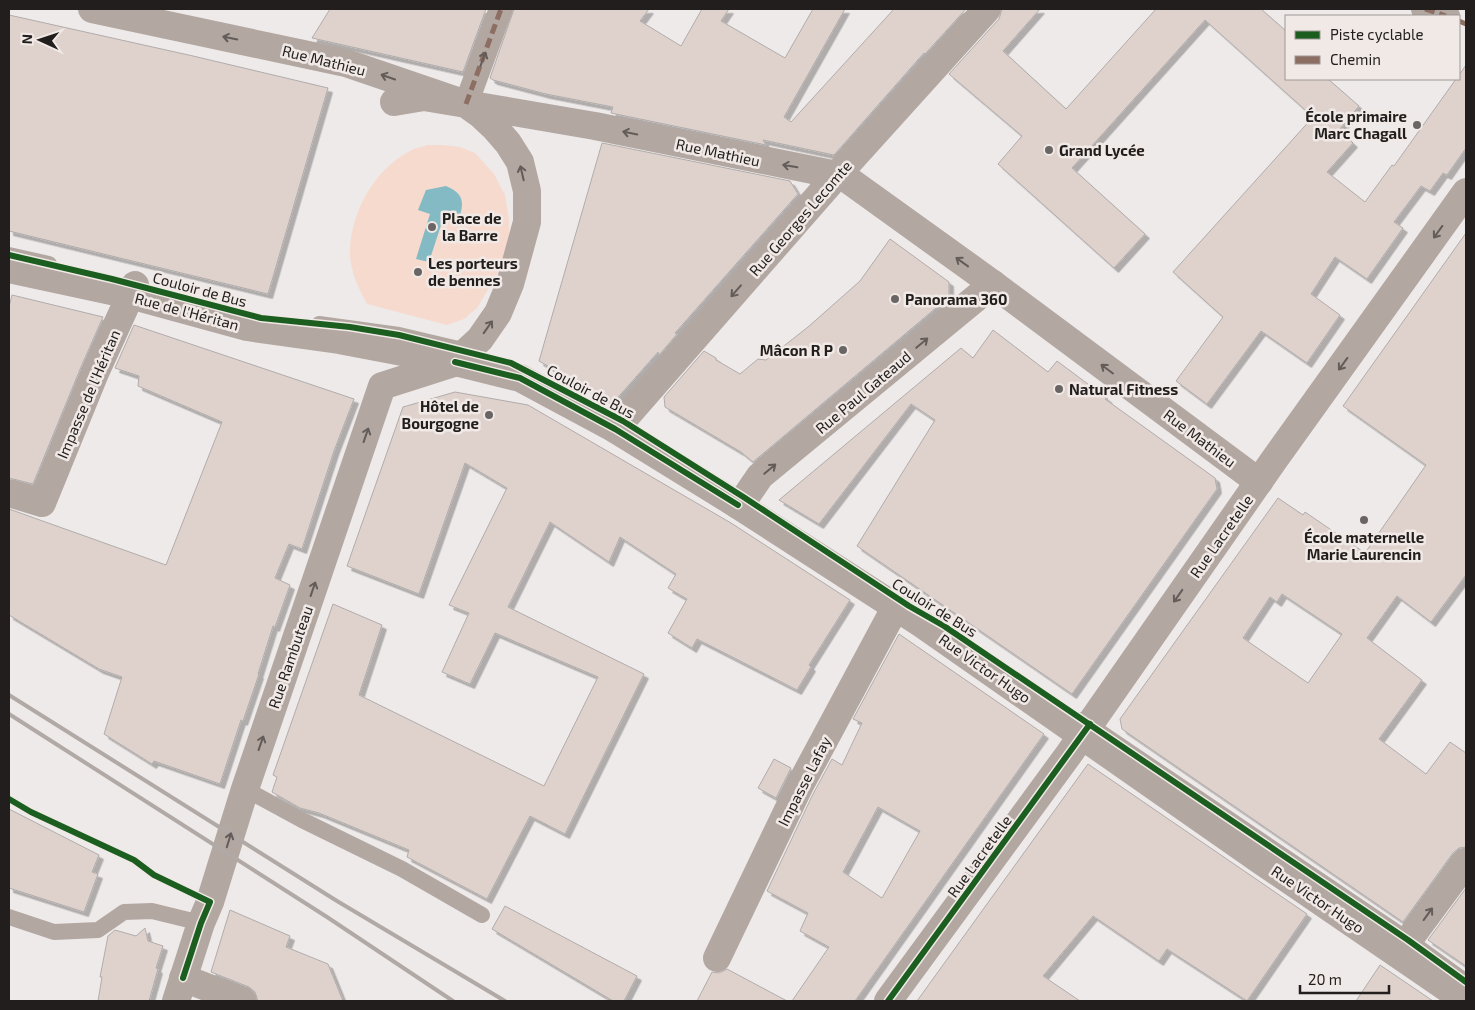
<svg xmlns="http://www.w3.org/2000/svg" width="1475" height="1010" viewBox="0 0 1475 1010" font-family="'Exo 2',sans-serif">
	<defs>
		<filter id="shadow"><feDropShadow dx="4.5" dy="4.5" stdDeviation="0" flood-color="#0004"/></filter>
	</defs>
	<rect width="100%" height="100%" fill="#eeeae9"/>
	<path fill="#f6dace" d="M428 145H443L460 147 475 153 494 174 505 195 509 220V238L502 266 477 308 464 319 447 325 367 304C358 287 349 269 350 249 352 210 375 169 410 151 415 148 422 147 428 145Z"/>
	<path fill="#84bac3" d="M446 186C467 195 463 205 458 223L443 219 429 262 416 259 430 214 418 210 426 190Z"/>
	<g fill="#dfd2cc" stroke="#b0acab" fill-rule="evenodd" filter="url(#shadow)">
		<polygon points="330,9 486,9 463,72 312,38"/>
		<polygon points="514,9 649,9 640,21 681,46 702,9 729,9 721,21 785,58 813,9 845,9 784,117 791,122 894,9 966,9 925,54 924,53 834,155 763,140 766,145 611,113 613,107 546,94 493,80 490,78"/>
		<polygon points="1002,9 1040,9 1003,51 1066,109 1156,9 1261,9 1286,31 1286,79 1328,79 1359,106 1339,130 1353,143 1327,172 1365,202 1392,165 1394,166 1456,79 1459,79 1459,75 1466,65 1466,148 1447,175 1443,173 1430,191 1421,186 1394,222 1403,228 1367,279 1335,257 1311,294 1340,315 1307,363 1261,331 1207,404 1176,381 1223,317 1173,272 1313,117 1205,20 1072,168 1145,234 1114,268 998,164 1022,136 949,74 999,19"/>
		<polygon points="9,15 193,56 328,88 268,294 9,231"/>
		<polygon points="602,143 790,181 798,194 675,333 677,334 659,355 658,352 613,403 539,361"/>
		<path d="M1466 233V575L1431 622 1397 596 1367 638 1422 680 1379 739 1426 774 1450 742 1466 753V847L1459 848 1453 853 1403 922 1122 729 1120 719 1278 498 1303 515 1305 512 1365 553 1426 465 1343 406ZM1282 594 1342 634 1308 683 1243 638 1270 597 1277 602Z"/>
		<polygon points="890,239 949,282 949,297 753,462 741,452 665,407 664,397 704,351 716,358 716,360 740,374 758,359 766,360 808,327 860,281"/>
		<polygon points="12,295 103,317 81,367 33,484 9,478 9,307"/>
		<polygon points="134,325 354,399 334,451 302,549 289,544 275,578 290,585 275,627 273,626 258,674 259,674 243,721 241,720 220,784 154,761 152,764 104,734 122,677 99,669 9,615 9,509 166,565 222,422 138,386 139,376 115,368"/>
		<polygon points="993,330 1048,372 1057,361 1108,399 1105,399 1215,478 1217,489 1072,694 857,546 935,420 911,404 819,524 779,500 961,348 973,358"/>
		<polygon points="455,392 528,405 731,523 850,600 809,665 811,667 797,690 697,639 692,648 668,633 687,599 668,588 676,574 620,537 609,562 550,522 508,607 644,674 565,834 530,816 487,899 407,857 409,850 319,813 300,808 272,792 277,777 273,775 333,604 382,625 359,695 544,786 598,677 495,633 470,684 442,672 469,613 449,605 507,488 465,463 419,594 347,566 403,407"/>
		<path d="M899 634 1044 734 855 1001H792L829 947 800 931 808 913 767 891 813 794 832 759 842 765 862 723 853 719ZM878 807 920 831 882 898 843 872Z"/>
		<polygon points="774,759 791,768 776,798 758,788"/>
		<polygon points="1088,764 1307,914 1247,1001 1167,949 1159,961 1093,916 1043,976 1080,1001 917,1001"/>
		<polygon points="9,809 99,855 92,872 98,874 84,912 9,888"/>
		<polygon points="1466,888 1466,966 1428,940"/>
		<polygon points="505,906 637,976 624,1001 613,1001 492,929"/>
		<polygon points="230,910 290,936 286,947 328,964 343,1001 258,1001 255,992 249,987 211,972"/>
		<polygon points="145,928 148,941 163,946 156,968 158,969 149,1001 98,1001 102,977 100,977 108,936 115,930 136,936"/>
		<polygon points="1380,965 1433,1001 1356,1001"/>
		<polygon points="727,969 787,1001 697,1001 712,972 719,973"/>
	</g>
	<g fill="none" stroke-linecap="round" stroke-linejoin="round">
		<g stroke="#b3a7a2" stroke-width="16">
			<polyline points="9,255 49,264"/>
			<polyline points="319,324 399,335 467,351"/>
			<polyline points="1082,720 1408,940 1466,982"/>
			<polyline points="245,789 302,820 402,869 482,915"/>
			<polyline points="9,917 54,932 98,930 124,912 152,911 201,923"/>
		</g>
		<polyline stroke="#b3a7a2" stroke-width="24" points="466,104 501,9"/>
		<g stroke="#b3a7a2" stroke-width="28">
			<polyline points="92,9 346,63 466,104 595,126 837,175 847,179 993,284 1259,482"/>
			<polyline points="1425,9 1446,16"/>
			<polyline points="394,102 424,97 466,104 480,114 495,128 508,143 520,162 527,191 527,222 510,284 498,313 480,339 455,362"/>
			<polyline points="615,429 837,175 987,9"/>
			<polyline points="9,493 42,503 95,373 135,285"/>
			<polyline points="738,505 745,498 760,476 993,284"/>
			<polyline points="1399,953 1466,862"/>
			<polyline points="717,958 799,787 895,608"/>
			<polyline points="183,978 243,1001"/>
			<polyline points="888,1001 1069,754 1274,460 1466,192"/>
		</g>
		<g stroke="#b3a7a2" stroke-width="28">
			<polyline points="9,269 130,295 247,327 339,340 455,362 520,378 615,429 738,505 922,624 1257,858 1466,1001"/>
			<polyline points="176,1001 201,923 210,902 245,789 382,386 454,363"/>
		</g>
		<g stroke="#b1a9a6" stroke-width="4">
			<polyline points="9,695 337,901 505,1001"/>
			<polyline points="9,714 327,917 453,1001"/>
		</g>
		<g stroke="#8d6e63" stroke-width="5" stroke-dasharray="10 5" stroke-linecap="butt">
			<polyline points="1425,9 1446,16"/>
			<polyline points="1459,21 1466,24"/>
			<polyline points="466,104 501,9"/>
		</g>
		<g stroke="#f1e9e6" stroke-width="9">
			<g id="cycleway">
				<polyline points="9,255 112,279 261,318 350,327 399,335 511,363 623,421 745,498 909,606 944,626 1408,940 1466,982"/>
				<polyline points="455,362 520,378 615,429 738,505"/>
				<polyline points="9,799 31,812 134,860 154,875 210,902 201,923 183,978"/>
				<polyline points="888,1001 1090,724"/>
			</g>
		</g>
		<use href="#cycleway" stroke="#1b5e20" stroke-width="6"/>
	</g>
	<defs><path id="oneway-shaft" d="M-6 0H5M1.5-3L5.5 0L1.5 3" fill="none" stroke-width="1.6" stroke-linecap="round" stroke-linejoin="round" transform="scale(1.25)"/></defs>
	<g stroke="#635c59">
		<use href="#oneway-shaft" transform="translate(230 38) rotate(-168)"/>
		<use href="#oneway-shaft" transform="translate(483 59) rotate(-70)"/>
		<use href="#oneway-shaft" transform="translate(388 77) rotate(-161)"/>
		<use href="#oneway-shaft" transform="translate(630 133) rotate(-168)"/>
		<use href="#oneway-shaft" transform="translate(790 166) rotate(-170)"/>
		<use href="#oneway-shaft" transform="translate(522 173) rotate(-103)"/>
		<use href="#oneway-shaft" transform="translate(1438 232) rotate(126)"/>
		<use href="#oneway-shaft" transform="translate(962 262) rotate(-144)"/>
		<use href="#oneway-shaft" transform="translate(736 291) rotate(131)"/>
		<use href="#oneway-shaft" transform="translate(488 327) rotate(-55)"/>
		<use href="#oneway-shaft" transform="translate(922 343) rotate(-40)"/>
		<use href="#oneway-shaft" transform="translate(1343 364) rotate(126)"/>
		<use href="#oneway-shaft" transform="translate(1107 369) rotate(-143)"/>
		<use href="#oneway-shaft" transform="translate(366 435) rotate(-71)"/>
		<use href="#oneway-shaft" transform="translate(770 469) rotate(-40)"/>
		<use href="#oneway-shaft" transform="translate(313 589) rotate(-71)"/>
		<use href="#oneway-shaft" transform="translate(1178 596) rotate(125)"/>
		<use href="#oneway-shaft" transform="translate(261 743) rotate(-71)"/>
		<use href="#oneway-shaft" transform="translate(229 840) rotate(-73)"/>
		<use href="#oneway-shaft" transform="translate(1428 914) rotate(-54)"/>
	</g>
	<g fill="#696564" stroke="#f1e9e6" stroke-width="2">
		<circle cx="1417" cy="125" r="5"/>
		<circle cx="1049" cy="150" r="5"/>
		<circle cx="432" cy="227" r="5"/>
		<circle cx="418" cy="272" r="5"/>
		<circle cx="895" cy="299" r="5"/>
		<circle cx="843" cy="350" r="5"/>
		<circle cx="1059" cy="389" r="5"/>
		<circle cx="489" cy="415" r="5"/>
		<circle cx="1364" cy="520" r="5"/>
	</g>
	<g text-anchor="middle" dominant-baseline="central" stroke-width="5" stroke-linejoin="round" paint-order="stroke">
		<g font-size="15" fill="#211e1d" stroke="#f1e9e6">
			<text transform="translate(324 60) rotate(14)">Rue Mathieu</text>
			<text transform="translate(718 152) rotate(12)">Rue Mathieu</text>
			<text transform="translate(800 218) rotate(-49)">Rue Georges Lecomte</text>
			<text transform="translate(200 289) rotate(15)">Couloir de Bus</text>
			<text transform="translate(187 311) rotate(15)">Rue de l'Héritan</text>
			<text transform="translate(591 391) rotate(28)">Couloir de Bus</text>
			<text transform="translate(863 392) rotate(-40)">Rue Paul Gateaud</text>
			<text transform="translate(88 394) rotate(-67)">Impasse de l'Héritan</text>
			<text transform="translate(1200 438) rotate(37)">Rue Mathieu</text>
			<text transform="translate(1221 536) rotate(-55)">Rue Lacretelle</text>
			<text transform="translate(935 607) rotate(32)">Couloir de Bus</text>
			<text transform="translate(290 657) rotate(-71)">Rue Rambuteau</text>
			<text transform="translate(985 668) rotate(35)">Rue Victor Hugo</text>
			<text transform="translate(804 781) rotate(-63)">Impasse Lafay</text>
			<text transform="translate(979 856) rotate(-54)">Rue Lacretelle</text>
			<text transform="translate(1318 899) rotate(34)">Rue Victor Hugo</text>
		</g>
		<g font-size="15" font-weight="bold" fill="#211e1d" stroke="#f1e9e6" text-anchor="start">
			<text x="1407" y="116" text-anchor="end">École primaire<tspan x="1407" dy="17">Marc Chagall</tspan></text>
			<text x="1059" y="150">Grand Lycée</text>
			<text x="442" y="218">Place de<tspan x="442" dy="17">la Barre</tspan></text>
			<text x="428" y="263">Les porteurs<tspan x="428" dy="17">de bennes</tspan></text>
			<text x="905" y="299">Panorama 360</text>
			<text x="833" y="350" text-anchor="end">Mâcon R P</text>
			<text x="1069" y="389">Natural Fitness</text>
			<text x="479" y="406" text-anchor="end">Hôtel de<tspan x="479" dy="17">Bourgogne</tspan></text>
			<text x="1364" y="537" text-anchor="middle">École maternelle<tspan x="1364" dy="17">Marie Laurencin</tspan></text>
		</g>
	</g>
	<rect width="1475" height="1010" fill="none" stroke="#211e1d" stroke-width="20"/>
	<rect x="1285" y="15" width="175" height="65" fill="#f1e9e6" stroke="#9e9896"/>
	<rect x="1295" y="31" width="25" height="8" fill="#1b5e20" stroke="#9e9896"/>
	<text x="1330" y="40" font-size="15" fill="#211e1d">Piste cyclable</text>
	<rect x="1295" y="56" width="25" height="8" fill="#8d6e63" stroke="#9e9896"/>
	<text x="1330" y="65" font-size="15" fill="#211e1d">Chemin</text>
	<g transform="translate(40 40) rotate(273)" stroke="#f1e9e6" stroke-width="4" paint-order="stroke">
	<path d="M0-4L9 19L0 12L-9 19Z" fill="#211e1d"/>
	<text y="-8" font-size="14" font-weight="bold" text-anchor="middle" fill="#211e1d">N</text>
	</g>
	<path d="M1300 985v8h89v-8" fill="none" stroke="#211e1d" stroke-width="2.5"/>
	<text x="1308" y="985" font-size="15" fill="#211e1d" stroke="#f1e9e6" stroke-width="4" paint-order="stroke">20 m</text>
</svg>
